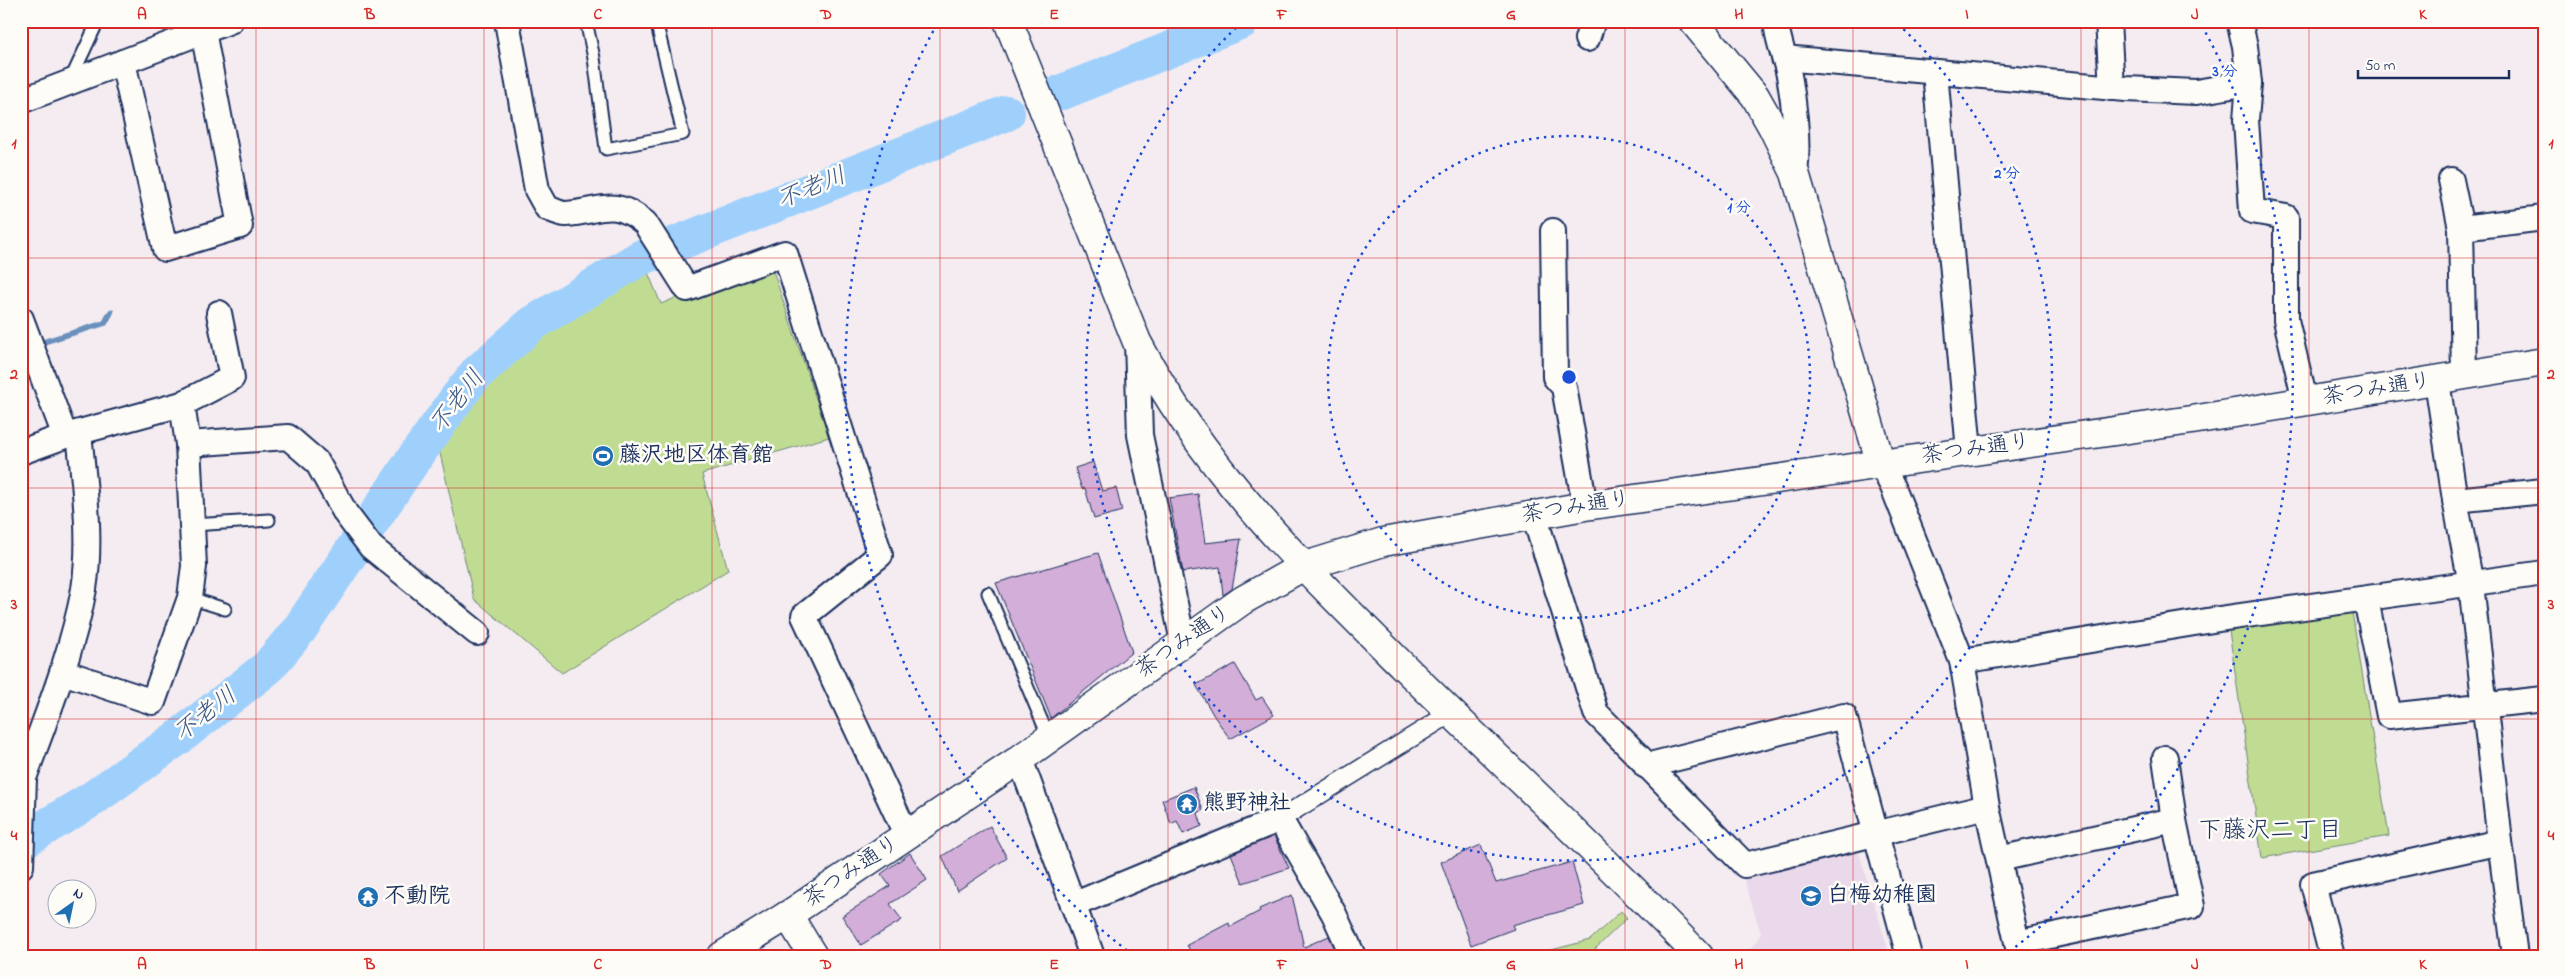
<svg xmlns="http://www.w3.org/2000/svg" width="2565" height="977" viewBox="0 0 2565 977" font-family="'Indie Flower','Klee One',sans-serif">
	<rect width="100%" height="100%" fill="#f4ecf1"/>
	<filter id="ink" filterUnits="userSpaceOnUse"><feTurbulence type="fractalNoise" baseFrequency=".02" numOctaves="2"/><feDisplacementMap in="SourceGraphic" scale="10" xChannelSelector="R" yChannelSelector="G"/><feConvolveMatrix kernelMatrix="1 2 1 2 8 2 1 2 1" color-interpolation-filters="sRGB"/></filter>
	<g filter="url(#ink)">
		<polygon fill="#ead9ea" points="1853,833 1890,956 1746,956 1761,934 1738,859"/>
		<g fill="#c0dc93" stroke="#6e8678">
			<polygon points="769,259 829,437 702,474 728,570 562,673 474,599 435,432 542,322 644,263 661,304"/>
			<polygon points="2352,612 2389,836 2262,858 2227,617"/>
			<polygon points="1621,911 1627,918 1594,950 1595,956 1528,956 1590,940"/>
		</g>
		<g fill="none" stroke-linecap="round" stroke-linejoin="round">
			<polyline stroke="#6a90bd" stroke-width="6" points="40,343 105,323 111,312"/>
			<g stroke="#9fd0fc" stroke-width="36">
				<polyline points="1062,92 1242,21"/>
				<polyline points="21,842 92,799 179,737 267,668 299,630 411,463 458,397 476,374 532,324 640,258 1007,113"/>
			</g>
		</g>
		<g fill="#d2aed8" stroke="#1b2f5e">
			<polygon points="1093,462 1102,491 1116,488 1122,511 1094,519 1085,488 1082,489 1075,468"/>
			<polygon points="1198,494 1205,543 1241,539 1232,589 1223,595 1220,567 1183,572 1169,498"/>
			<polygon points="1098,553 1132,652 1051,718 996,583"/>
			<polygon points="1235,664 1256,700 1262,697 1274,715 1230,739 1214,716 1196,685"/>
			<polygon points="1194,787 1203,810 1198,813 1202,826 1183,834 1177,821 1171,824 1162,800"/>
			<polygon points="990,826 1007,858 957,891 942,856"/>
			<polygon points="1274,836 1289,868 1243,883 1231,854"/>
			<polygon points="1481,845 1496,883 1572,862 1584,905 1512,925 1514,929 1471,945 1441,862"/>
			<polygon points="910,853 927,880 890,904 902,920 861,945 842,916 890,886 881,874"/>
			<polygon points="1292,895 1304,947 1329,936 1338,956 1193,956 1187,945 1229,923 1230,927 1260,911 1259,909"/>
		</g>
		<g fill="none" stroke-linecap="round" stroke-linejoin="round">
			<g stroke="#1b2f5e" stroke-width="15">
				<g id="service">
					<polyline points="586,21 594,58 606,149 683,134 656,21"/>
					<polyline points="70,81 98,21"/>
					<polyline points="193,525 269,520"/>
					<polyline points="988,593 1049,738"/>
					<polyline points="190,598 225,609"/>
				</g>
			</g>
			<g stroke="#1b2f5e" stroke-width="21">
				<polyline id="pedestrian" points="1280,819 1451,713"/>
			</g>
			<g stroke="#1b2f5e" stroke-width="28">
				<g id="minor">
					<path d="M507 21 537 190 547 208C553 210 560 214 566 214 600 212 613 196 645 223L687 289 785 253 880 555 804 616 907 836"/>
					<path d="M1776 21C1777 42 1787 60 1790 81 1795 111 1799 143 1795 173"/>
					<polyline points="2108,21 2112,88"/>
					<polyline points="2239,21 2245,46 2249,83 2246,120 2252,211 2286,217 2286,320 2305,401"/>
					<polyline points="1587,39 1593,21"/>
					<polyline points="1784,58 2126,89 2196,92 2249,83"/>
					<polyline points="123,62 165,249 240,226 203,31"/>
					<polyline points="1935,72 1969,451"/>
					<polyline points="21,101 230,21"/>
					<polyline points="2451,180 2461,228 2464,374"/>
					<polyline points="2461,228 2544,218"/>
					<polyline points="1553,231 1555,377 1564,387 1585,506"/>
					<polyline points="21,319 65,436"/>
					<polyline points="1137,342 1140,435 1183,642"/>
					<polyline points="2437,381 2455,500 2471,584 2500,842 2515,956"/>
					<polyline points="188,444 288,437 317,462 346,514 371,547 477,633"/>
					<polyline points="21,452 65,436 182,404 232,378 219,313"/>
					<polyline points="1881,464 1893,487 1962,661 1987,807 2020,956"/>
					<polyline points="2455,500 2544,491"/>
					<polyline points="1534,515 1596,713 1745,865 1987,807"/>
					<polyline points="2366,599 2389,716 2544,699"/>
					<polyline points="1962,661 2219,619 2544,573"/>
					<polyline points="63,672 153,702 190,598 194,566 188,444 182,404"/>
					<polyline points="2165,758 2174,820"/>
					<polyline points="1020,759 1092,956"/>
					<polyline points="1646,766 1844,716 1909,956"/>
					<polyline points="21,776 24,778 21,866"/>
					<path d="M24 778C46 717 72 654 84 589 92 538 84 484 79 433"/>
					<polyline points="1999,859 2174,820 2192,906 2017,943"/>
					<polyline points="1073,905 1280,819 1334,914 1353,956"/>
					<polyline points="2332,956 2313,884 2500,842"/>
				</g>
			</g>
			<g stroke="#1b2f5e" stroke-width="31">
				<g id="tertiary">
					<path d="M1008 21 1137 342C1203 469 1301 565 1402 665 1501 762 1602 856 1699 956"/>
					<polyline points="1693,21 1755,96 1772,126 1795,173 1881,464"/>
					<polyline points="788,915 813,956"/>
				</g>
			</g>
			<g stroke="#1b2f5e" stroke-width="31">
				<polyline id="primary" points="722,956 788,915 1020,759 1243,600 1302,567 1383,542 1585,506 2192,420 2544,362"/>
			</g>
			<use href="#service" stroke="#fdfcf7" stroke-width="11"/>
			<use href="#pedestrian" stroke="#fdfcf7" stroke-width="18"/>
			<use href="#minor" stroke="#fdfcf7" stroke-width="24"/>
			<use href="#tertiary" stroke="#fdfcf7" stroke-width="28"/>
			<use href="#primary" stroke="#fdfcf7" stroke-width="28"/>
		</g>
	</g>
	<path fill="none" stroke="#d62828" stroke-width="1" stroke-opacity="0.55" d="M256 21V956M484 21V956M712 21V956M940 21V956M1168 21V956M1397 21V956M1625 21V956M1853 21V956M2081 21V956M2309 21V956M21 258H2544M21 488H2544M21 719H2544"/>
	<g fill="none" stroke="#1d4ed8" stroke-width="2.5" stroke-dasharray="2.5 5">
		<circle cx="1569" cy="377" r="241"/>
		<path d="M1898 24A483 483 0 1 1 1240 24"/>
		<path d="M1133 955A724 724 0 0 1 936 26M2202 26A724 724 0 0 1 2005 955"/>
	</g>
	<defs>
		<g id="stadium-disc" transform="scale(1.125)"><circle r="9.5" fill="#1f6fb2" stroke="#fdfcf7"/><path d="M0-5a6.5 5 0 1 0 0 10a6.5 5 0 1 0 0-10ZM-3.5-1.8h7v3.6h-7Z" fill="#fff"/></g>
		<g id="temple-disc" transform="scale(1.125)"><circle r="9.5" fill="#1f6fb2" stroke="#fdfcf7"/><path d="M0-6L5-2H3V0L6.5 2.5H4V6H1.5V3h-3V6H-4V2.5H-6.5L-3 0V-2H-5Z" fill="#fff"/></g>
		<g id="school-disc" transform="scale(1.125)"><circle r="9.5" fill="#1f6fb2" stroke="#fdfcf7"/><path d="M0-5L7-2L0 1L-7-2ZM-4 1L0 2.5L4 1V4Q0 6-4 4Z" fill="#fff"/></g>
	</defs>
	<g fill-rule="evenodd">
		<use href="#stadium-disc" x="603" y="456"/>
		<use href="#temple-disc" x="1187" y="804"/>
		<use href="#school-disc" x="1811" y="896"/>
		<use href="#temple-disc" x="368" y="897"/>
	</g>
	<g text-anchor="middle" dominant-baseline="central" stroke-width="5" stroke-linejoin="round" paint-order="stroke">
		<g font-size="22" fill="#1b2f5e" stroke="#fdfcf7">
			<text transform="translate(2377 390) rotate(-9)">茶つみ通り</text>
			<text transform="translate(1976 450) rotate(-8)">茶つみ通り</text>
			<text transform="translate(1576 508) rotate(-9)">茶つみ通り</text>
			<text transform="translate(1184 642) rotate(-35)">茶つみ通り</text>
			<text transform="translate(852 872) rotate(-34)">茶つみ通り</text>
		</g>
		<g font-size="22" font-weight="bold" fill="#1b2f5e" stroke="#fdfcf7" text-anchor="start">
			<text x="619" y="456">藤沢地区体育館</text>
			<text x="1203" y="804">熊野神社</text>
			<text x="1827" y="896">白梅幼稚園</text>
			<text x="384" y="897">不動院</text>
		</g>
		<g font-size="24" font-style="italic" fill="#3c5786" stroke="#fdfcf7">
			<text transform="translate(812 189) rotate(-22)">不老川</text>
			<text transform="translate(458 402) rotate(-52)">不老川</text>
			<text transform="translate(206 715) rotate(-38)">不老川</text>
		</g>
		<g font-size="24" fill="#1b2f5e" stroke="#fdfcf7">
			<text x="2270" y="831">下藤沢二丁目</text>
		</g>
	</g>
	<circle cx="1569" cy="377" r="8" fill="#1d4ed8" stroke="#fdfcf7" stroke-width="2.5"/>
	<g font-size="15" text-anchor="middle" font-weight="bold" fill="#1d4ed8" stroke="#fdfcf7" stroke-width="5" stroke-linejoin="round" paint-order="stroke">
		<text x="2225" y="76">3 分</text>
		<text x="2007" y="178">2 分</text>
		<text x="1739" y="212">1 分</text>
	</g>
	<rect width="2565" height="977" fill="none" stroke="#fdfcf7" stroke-width="55"/>
	<g transform="translate(72 904) rotate(33)"><circle r="24" fill="#fdfcf7" stroke="#a3aaba"/>
	<path d="M0-4L9 19L0 12L-9 19Z" fill="#1f6fb2"/>
	<text y="-8" font-size="14" font-weight="bold" text-anchor="middle" fill="#1b2f5e">N</text>
	</g>
	<path d="M2358 70v8h151v-8" fill="none" stroke="#1b2f5e" stroke-width="2.5"/>
	<text x="2365" y="70" font-size="15" fill="#1b2f5e" stroke="#fdfcf7" stroke-width="4" paint-order="stroke">50 m</text>
	<rect x="28" y="28" width="2510" height="922" fill="none" stroke="#d62828" stroke-width="2"/>
	<g font-size="16" text-anchor="middle" font-weight="bold" fill="#d62828">
		<text x="142" y="19">A</text>
		<text x="370" y="19">B</text>
		<text x="598" y="19">C</text>
		<text x="826" y="19">D</text>
		<text x="1054" y="19">E</text>
		<text x="1282" y="19">F</text>
		<text x="1511" y="19">G</text>
		<text x="1739" y="19">H</text>
		<text x="1967" y="19">I</text>
		<text x="2195" y="19">J</text>
		<text x="2423" y="19">K</text>
		<text x="14" y="148">1</text>
		<text x="2551" y="148">1</text>
		<text x="14" y="379">2</text>
		<text x="2551" y="379">2</text>
		<text x="14" y="609">3</text>
		<text x="2551" y="609">3</text>
		<text x="14" y="840">4</text>
		<text x="2551" y="840">4</text>
		<text x="142" y="969">A</text>
		<text x="370" y="969">B</text>
		<text x="598" y="969">C</text>
		<text x="826" y="969">D</text>
		<text x="1054" y="969">E</text>
		<text x="1282" y="969">F</text>
		<text x="1511" y="969">G</text>
		<text x="1739" y="969">H</text>
		<text x="1967" y="969">I</text>
		<text x="2195" y="969">J</text>
		<text x="2423" y="969">K</text>
	</g>
</svg>
